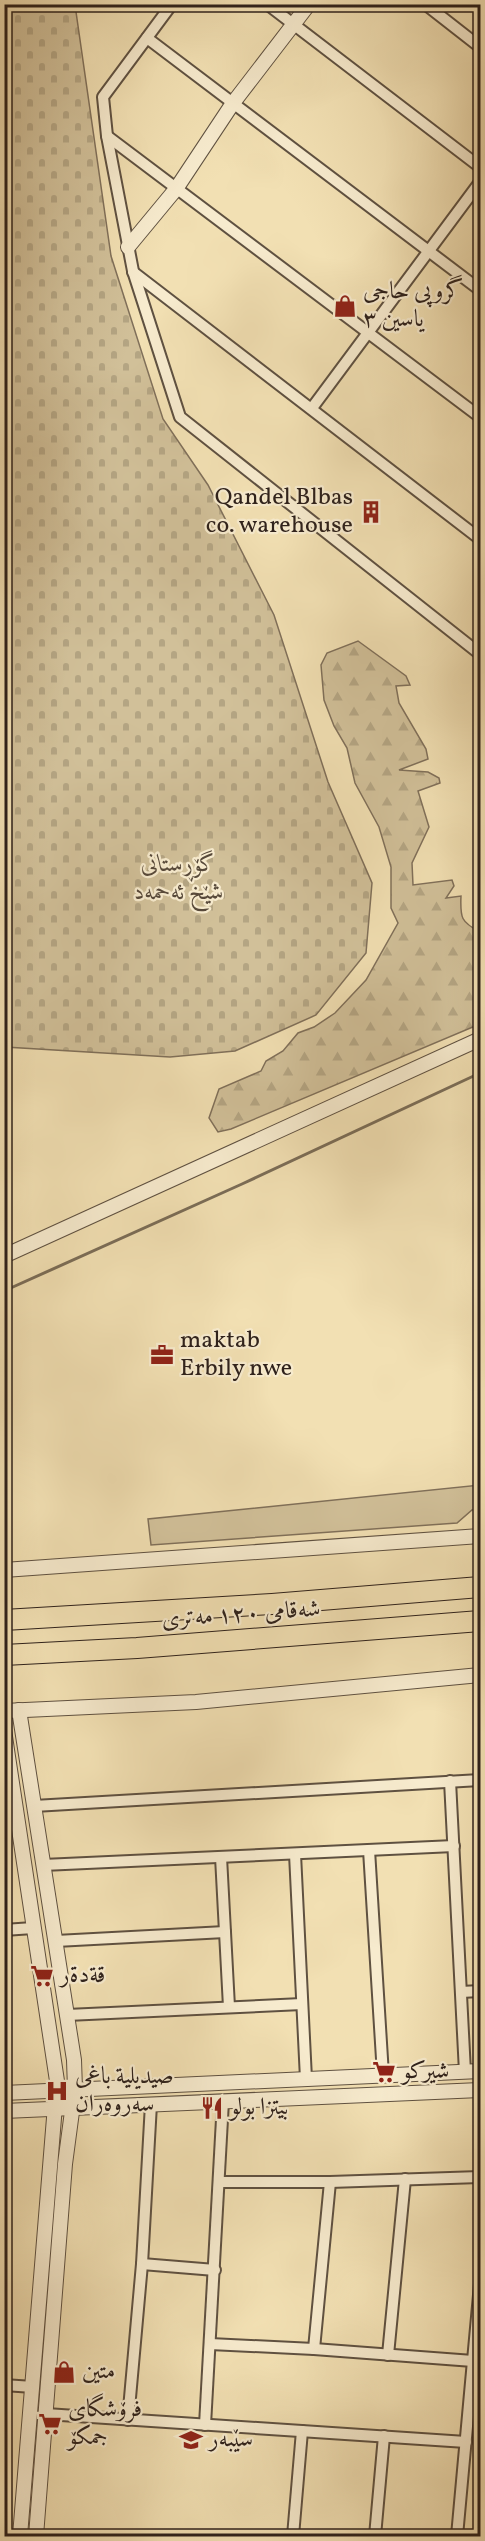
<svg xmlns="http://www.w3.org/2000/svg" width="485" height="2541" viewBox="0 0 485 2541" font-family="Vollkorn,Amiri,serif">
	<defs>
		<pattern id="forest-firs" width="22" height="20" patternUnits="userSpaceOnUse" patternTransform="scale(1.5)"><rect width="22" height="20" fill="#d1c099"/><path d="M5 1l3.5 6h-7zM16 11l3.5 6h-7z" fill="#b4a583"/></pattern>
		<pattern id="cemetery-stones" width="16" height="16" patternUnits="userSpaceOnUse" patternTransform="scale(1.5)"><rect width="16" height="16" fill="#d1c099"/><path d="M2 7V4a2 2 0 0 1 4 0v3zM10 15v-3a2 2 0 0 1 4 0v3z" fill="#b4a583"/></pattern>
	</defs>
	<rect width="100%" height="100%" fill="#f2e0b3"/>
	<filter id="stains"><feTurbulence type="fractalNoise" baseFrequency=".00333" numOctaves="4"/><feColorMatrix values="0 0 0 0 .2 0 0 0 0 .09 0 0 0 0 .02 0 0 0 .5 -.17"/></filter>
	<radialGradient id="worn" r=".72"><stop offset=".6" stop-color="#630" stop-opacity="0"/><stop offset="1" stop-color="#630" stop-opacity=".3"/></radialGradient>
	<polygon fill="#d1c099" stroke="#80705a" stroke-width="1.5" points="480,1485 480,1508 472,1510 457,1523 151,1545 148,1519"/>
	<path fill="url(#forest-firs)" stroke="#80705a" stroke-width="1.5" d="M358 641 406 676 410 685 396 686 399 703 426 749 428 759 399 770 428 772 439 778 440 783 418 791 429 827 412 863 413 885 452 880 454 886 446 898 461 896C460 918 461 922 480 932V1024L231 1129 218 1132 209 1118 219 1089 261 1071 266 1061 283 1051 298 1033 314 1027 335 1013 366 980 398 923 391 908V867L379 827 355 783 347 748 334 726 324 700 321 665 327 653Z"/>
	<polygon fill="url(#cemetery-stones)" stroke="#80705a" stroke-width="1.5" points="4,5 75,5 111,256 163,419 208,485 274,615 328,782 372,883 366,953 316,1015 235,1051 170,1057 5,1047"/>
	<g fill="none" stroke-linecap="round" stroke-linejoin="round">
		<polyline stroke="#7b6d57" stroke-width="3" points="4,1291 242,1184 480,1073"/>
		<g stroke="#5f5141" stroke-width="14">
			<g id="minor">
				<polyline points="172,4 103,97 107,136 133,271 180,417 480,654"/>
				<polyline points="267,4 480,167"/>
				<polyline points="425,4 480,47"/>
				<polyline points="147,38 480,290"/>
				<polyline points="107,136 480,417"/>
				<polyline points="133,272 480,539"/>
				<polyline points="312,408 480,182"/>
				<polyline points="450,1781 465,2072"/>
				<polyline points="34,1806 480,1780"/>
				<polyline points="369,1850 383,2075"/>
				<polyline points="295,1854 306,2079"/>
				<polyline points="221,1857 229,2007"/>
				<polyline points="43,1865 454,1846"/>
				<polyline points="4,1930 33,1928"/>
				<polyline points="56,1941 225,1932"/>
				<polyline points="461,1992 480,1991"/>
				<polyline points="67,2015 302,2004"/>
				<polyline points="219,2182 330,2182 480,2177"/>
				<polyline points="142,2264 215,2270"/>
				<polyline points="210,2344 314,2349 473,2361"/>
				<polyline points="314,2349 330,2182"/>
				<polyline points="388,2355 405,2179"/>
				<polyline points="4,2385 33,2387"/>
				<polyline points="46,2414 466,2442"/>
				<polyline points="128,2420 142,2264 151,2104"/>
				<polyline points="205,2425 223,2101"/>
				<polyline points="293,2536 302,2431"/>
				<polyline points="375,2536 384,2436"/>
				<polyline points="457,2536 480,2284"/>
			</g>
		</g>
		<g stroke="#5f5141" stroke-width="16">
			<g id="tertiary">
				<polyline points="128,247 176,189 233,103 309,4"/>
				<polyline points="4,1256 480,1039"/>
				<polyline points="4,1570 480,1536"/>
				<polyline points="19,1710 74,2060 75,2089 65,2164 36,2536"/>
				<polyline points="4,1711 196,1702 480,1675"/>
				<polyline points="4,1730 57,2081 20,2536"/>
				<polyline points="4,2093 480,2071"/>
				<polyline points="4,2111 480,2090"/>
			</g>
		</g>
		<g stroke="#2e211b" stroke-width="22">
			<g id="motorway">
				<polyline points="4,1620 272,1604 480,1587"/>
				<polyline points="4,1655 137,1648 480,1621"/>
			</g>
		</g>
		<use href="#minor" stroke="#f7ebce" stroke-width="10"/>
		<use href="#tertiary" stroke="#f7ebce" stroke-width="14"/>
		<use href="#motorway" stroke="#f2e0b3" stroke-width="20"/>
	</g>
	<defs>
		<g id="shop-bare" transform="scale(1.8)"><path d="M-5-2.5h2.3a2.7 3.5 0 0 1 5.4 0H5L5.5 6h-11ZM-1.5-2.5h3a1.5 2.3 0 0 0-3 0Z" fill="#8f2418" stroke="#f7ebce" stroke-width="2.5" paint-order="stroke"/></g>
		<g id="building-bare" transform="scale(1.8)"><path d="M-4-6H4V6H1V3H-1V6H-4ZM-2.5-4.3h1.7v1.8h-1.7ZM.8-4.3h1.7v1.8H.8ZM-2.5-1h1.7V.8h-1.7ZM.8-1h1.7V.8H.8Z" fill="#8f2418" stroke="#f7ebce" stroke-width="2.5" paint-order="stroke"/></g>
		<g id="office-bare" transform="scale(1.8)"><path d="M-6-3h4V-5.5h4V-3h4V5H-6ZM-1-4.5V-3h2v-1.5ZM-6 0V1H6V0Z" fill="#8f2418" stroke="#f7ebce" stroke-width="2.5" paint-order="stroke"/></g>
		<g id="supermarket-bare" transform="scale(1.8)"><path d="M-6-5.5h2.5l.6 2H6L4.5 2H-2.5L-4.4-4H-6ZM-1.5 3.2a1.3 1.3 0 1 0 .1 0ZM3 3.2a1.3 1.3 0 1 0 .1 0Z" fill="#8f2418" stroke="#f7ebce" stroke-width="2.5" paint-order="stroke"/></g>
		<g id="hospital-bare" transform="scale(1.8)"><path d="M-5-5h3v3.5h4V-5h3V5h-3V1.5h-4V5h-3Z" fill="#8f2418" stroke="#f7ebce" stroke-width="2.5" paint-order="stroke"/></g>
		<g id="restaurant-bare" transform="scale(1.8)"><path d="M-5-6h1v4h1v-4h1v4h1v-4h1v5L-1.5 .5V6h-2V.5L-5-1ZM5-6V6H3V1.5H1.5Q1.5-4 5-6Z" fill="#8f2418" stroke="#f7ebce" stroke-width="2.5" paint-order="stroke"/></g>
		<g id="school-bare" transform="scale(1.8)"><path d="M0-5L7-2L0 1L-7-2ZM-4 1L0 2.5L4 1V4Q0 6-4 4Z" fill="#8f2418" stroke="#f7ebce" stroke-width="2.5" paint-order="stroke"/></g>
	</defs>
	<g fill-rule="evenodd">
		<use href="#shop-bare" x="345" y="306"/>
		<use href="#building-bare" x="371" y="512"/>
		<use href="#office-bare" x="162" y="1355"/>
		<use href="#supermarket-bare" x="42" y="1976"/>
		<use href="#supermarket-bare" x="384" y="2072"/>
		<use href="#hospital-bare" x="57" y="2091"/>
		<use href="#restaurant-bare" x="212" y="2108"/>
		<use href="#shop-bare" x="64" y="2372"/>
		<use href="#supermarket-bare" x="50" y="2424"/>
		<use href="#school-bare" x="191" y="2440"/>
	</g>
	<g text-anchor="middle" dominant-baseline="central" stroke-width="4.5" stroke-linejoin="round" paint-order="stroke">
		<g font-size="24" fill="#2e211b" stroke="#f7ebce" text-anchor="start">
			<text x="363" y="292">گروپی حاجی<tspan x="363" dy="28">یاسین ٣</tspan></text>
			<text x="353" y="498" text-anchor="end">Qandel Blbas<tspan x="353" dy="28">co. warehouse</tspan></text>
			<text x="180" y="1341">maktab<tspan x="180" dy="28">Erbily nwe</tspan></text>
			<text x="60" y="1976">قةدةر</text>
			<text x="402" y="2072">شيركو</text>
			<text x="75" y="2077">صيديلیة باغی<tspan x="75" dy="28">سەروەران</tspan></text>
			<text x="230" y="2108">بيتزا بولو</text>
			<text x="82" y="2372">متین</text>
			<text x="68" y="2410">فرۆشگای<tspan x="68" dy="28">جمکۆ</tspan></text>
			<text x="209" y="2440">سێبەر</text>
		</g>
		<g font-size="24" font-style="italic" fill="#57493a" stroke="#f7ebce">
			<text x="179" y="865">گۆڕستانی<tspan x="179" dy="28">شێخ ئەحمەد</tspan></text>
		</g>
		<g font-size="24" fill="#2e211b" stroke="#f7ebce">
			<text transform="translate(241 1615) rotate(-4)">شەقامی ١٢٠ مەتری</text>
		</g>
	</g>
	<rect width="485" height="2541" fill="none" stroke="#f2e0b3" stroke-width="24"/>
	<rect x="6" y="6" width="473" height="2529" fill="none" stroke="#2e211b" stroke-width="3"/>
	<rect x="12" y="12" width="461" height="2517" fill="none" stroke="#2e211b" stroke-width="1.5"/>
	<rect width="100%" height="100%" filter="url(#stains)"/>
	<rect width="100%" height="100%" fill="url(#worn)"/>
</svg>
